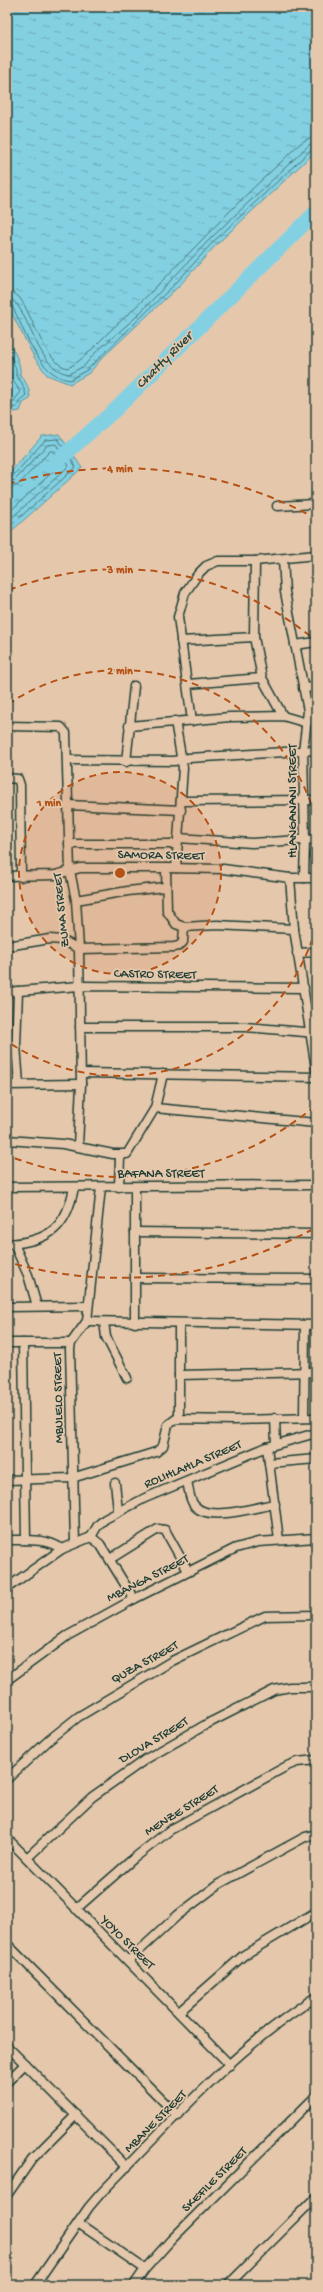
<svg xmlns="http://www.w3.org/2000/svg" width="323" height="2292" viewBox="0 0 323 2292" font-family="'Gochi Hand',sans-serif">
	<defs>
		<pattern id="water-ripples" width="26" height="14" patternUnits="userSpaceOnUse"><rect width="26" height="14" fill="#83d0e2"/><path d="M2 4q2-2 4 0t4 0M15 11q2-2 4 0t4 0" fill="none" stroke="#6baab8"/></pattern>
	</defs>
	<rect width="100%" height="100%" fill="#e5c8ac"/>
	<filter id="ink" filterUnits="userSpaceOnUse"><feTurbulence type="fractalNoise" baseFrequency=".025" numOctaves="2"/><feDisplacementMap in="SourceGraphic" scale="8" xChannelSelector="R" yChannelSelector="G"/><feConvolveMatrix kernelMatrix="1 2 1 2 8 2 1 2 1" color-interpolation-filters="sRGB"/></filter>
	<g filter="url(#ink)">
		<g fill="url(#water-ripples)" stroke="#5b959c">
			<polygon points="7,7 316,7 316,151 216,245 180,285 102,358 89,373 70,384 47,375 34,357 7,304"/>
			<path d="M7 338C12 349 22 362 20 375 26 381 30 389 30 399L23 403 20 411 8 413 7 423Z"/>
			<polygon points="59,434 82,468 7,535 7,476 42,436"/>
		</g>
		<g fill="none" stroke-linecap="round" stroke-linejoin="round">
			<g stroke="#47787a" stroke-width="1">
				<path d="M7 292 14 293 20 298C32 315 46 365 68 368 85 359 97 343 111 330 170 277 221 216 280 163 290 154 302 137 316 137"/>
				<path d="M7 298C28 299 34 370 69 374L84 366 96 352 136 317 210 239 309 145 316 143"/>
				<path d="M7 303 12 306C25 330 38 376 70 380L87 370 177 282 213 242 312 149 316 148"/>
				<polyline points="7,347 16,369 16,376 22,383 26,395 20,400 17,407 7,409"/>
				<path d="M7 358C10 365 9 372 12 378 14 384 18 386 20 393L13 402 7 404"/>
				<polyline points="7,478 12,477 45,440 58,439 76,467 7,529"/>
				<polyline points="7,483 15,480 47,445 56,444 69,466 7,522"/>
				<polyline points="7,489 18,485 50,451 53,451 61,464 7,514"/>
			</g>
			<polyline stroke="#83d0e2" stroke-width="15" points="54,464 116,409 316,212"/>
			<g stroke="#1f3d34" stroke-width="11">
				<g id="minor">
					<polyline points="277,506 316,504"/>
					<polyline points="283,559 285,592 308,711 303,751 305,840 304,878"/>
					<polyline points="255,561 254,637 262,678 283,716"/>
					<polyline points="181,641 254,637"/>
					<polyline points="295,645 316,642"/>
					<polyline points="188,684 262,678"/>
					<polyline points="303,688 316,687"/>
					<polyline points="175,721 183,768 176,868"/>
					<polyline points="192,721 178,617 185,593 198,574 206,566 218,561 255,561 316,555"/>
					<polyline points="7,726 61,727 66,733 70,871 76,900 79,949 81,1084 78,1146"/>
					<polyline points="129,726 230,717 283,716 307,723"/>
					<polyline points="68,760 174,761 189,758 316,750"/>
					<polyline points="126,762 134,686"/>
					<polyline points="7,778 18,779 20,785 21,877"/>
					<polyline points="181,801 316,800"/>
					<polyline points="68,805 181,810"/>
					<polyline points="178,838 252,843 316,839"/>
					<polyline points="69,844 177,844"/>
					<polyline points="166,868 167,911 176,924 184,927 217,925 294,929"/>
					<polyline points="7,876 55,875 80,868 166,868 223,869 290,878 316,878"/>
					<polyline points="290,878 294,929 316,1069"/>
					<polyline points="76,900 128,891 165,887"/>
					<polyline points="7,946 50,939 62,940 79,949 174,947 179,946 183,942 184,927"/>
					<polyline points="297,953 316,952"/>
					<polyline points="18,991 16,1045 19,1084"/>
					<polyline points="7,992 79,986 304,988"/>
					<polyline points="80,1027 245,1027 316,1033"/>
					<polyline points="81,1073 316,1077"/>
					<polyline points="7,1085 81,1084"/>
					<polyline points="155,1108 316,1123"/>
					<polyline points="7,1140 63,1144 113,1154 127,1154 155,1108 163,1074"/>
					<polyline points="7,1187 316,1185"/>
					<polyline points="119,1187 120,1155"/>
					<polyline points="135,1187 135,1323"/>
					<polyline points="135,1232 316,1234"/>
					<path d="M7 1244C49 1242 67 1227 74 1187"/>
					<polyline points="14,1244 28,1275 37,1306"/>
					<polyline points="135,1278 316,1279"/>
					<polyline points="7,1307 88,1306"/>
					<polyline points="87,1321 316,1325"/>
					<polyline points="104,1322 106,1337 127,1378"/>
					<polyline points="7,1343 71,1343"/>
					<polyline points="23,1343 26,1540"/>
					<polyline points="179,1375 316,1372"/>
					<polyline points="275,1418 276,1444"/>
					<polyline points="304,1418 305,1325"/>
					<polyline points="179,1419 179,1324"/>
					<polyline points="267,1447 279,1540"/>
					<polyline points="269,1463 316,1459"/>
					<polyline points="7,1480 72,1478 156,1452 163,1446 168,1425 176,1419 235,1420 316,1418"/>
					<path d="M187 1481C189 1489 189 1499 194 1505 208 1523 255 1507 275 1504"/>
					<polyline points="115,1483 118,1511"/>
					<polyline points="91,1537 98,1525 105,1519 145,1498 267,1447 316,1433"/>
					<path d="M7 1540C26 1540 46 1538 62 1549"/>
					<polyline points="75,1543 70,1349 71,1343 87,1321 101,1187"/>
					<polyline points="110,1559 158,1529 165,1530 188,1571"/>
					<polyline points="7,1588 62,1549 91,1537 100,1544 134,1599"/>
					<polyline points="7,1680 67,1636 134,1599 236,1548 258,1542 316,1538"/>
					<polyline points="7,1779 49,1740 78,1717 172,1661 265,1616 316,1615"/>
					<polyline points="7,1838 230,2065"/>
					<polyline points="27,1858 92,1797 146,1759 207,1724 274,1690 290,1687 316,1687"/>
					<polyline points="76,1909 133,1859 170,1830 287,1766 297,1762 316,1760"/>
					<polyline points="7,1944 178,2116"/>
					<polyline points="128,1961 178,1915 219,1884 305,1837 316,1834"/>
					<polyline points="179,2012 244,1955 316,1912"/>
					<polyline points="7,2046 127,2167"/>
					<polyline points="7,2082 25,2064"/>
					<polyline points="7,2195 32,2159 76,2115"/>
					<polyline points="78,2223 145,2269"/>
					<path d="M35 2285 89 2207 101 2193C168 2125 235 2048 316 1997"/>
					<polyline points="134,2285 145,2269 171,2240 316,2096"/>
					<polyline points="228,2285 316,2197"/>
				</g>
			</g>
			<use href="#minor" stroke="#e5c8ac" stroke-width="8"/>
		</g>
	</g>
	<circle cx="120" cy="873" r="101" fill="#b65216" fill-opacity=".12"/>
	<g fill="none" stroke="#b65216" stroke-width="2" stroke-dasharray="7 5">
		<circle cx="120" cy="873" r="101"/>
		<path d="M316 927A203 203 0 0 1 8 1042M8 704A203 203 0 0 1 316 819"/>
		<path d="M315 1106A304 304 0 0 1 9 1156M9 590A304 304 0 0 1 315 640"/>
		<path d="M313 1229A405 405 0 0 1 8 1262M8 484A405 405 0 0 1 313 517"/>
	</g>
	<g text-anchor="middle" dominant-baseline="central" stroke-width="3.5" stroke-linejoin="round" paint-order="stroke">
		<g font-size="13" fill="#1f3d34" stroke="#e5c8ac">
			<text transform="translate(293 801) rotate(-90)">HLANGANANI STREET</text>
			<text transform="translate(161 856) rotate(1)">SAMORA STREET</text>
			<text transform="translate(62 910) rotate(-96)">ZUMA STREET</text>
			<text transform="translate(155 975) rotate(1)">CASTRO STREET</text>
			<text x="161" y="1174">BAFANA STREET</text>
			<text transform="translate(59 1398) rotate(-91)">MBULELO STREET</text>
			<text transform="translate(193 1465) rotate(-23)">ROLIHLAHLA STREET</text>
			<text transform="translate(148 1579) rotate(-27)">MBANGA STREET</text>
			<text transform="translate(145 1663) rotate(-29)">QUZA STREET</text>
			<text transform="translate(154 1741) rotate(-31)">DLOVA STREET</text>
			<text transform="translate(182 1811) rotate(-32)">MENZE STREET</text>
			<text transform="translate(127 1943) rotate(45)">YOYO STREET</text>
			<text transform="translate(156 2122) rotate(-45)">MBANE STREET</text>
			<text transform="translate(215 2180) rotate(-45)">SKEFILE STREET</text>
		</g>
		<g font-size="14" font-style="italic" fill="#24443d" stroke="#e5c8ac">
			<text transform="translate(165 361) rotate(-45)">Chatty River</text>
		</g>
	</g>
	<circle cx="120" cy="873" r="6" fill="#b65216" stroke="#e5c8ac" stroke-width="2"/>
	<g font-size="12" text-anchor="middle" font-weight="bold" fill="#b65216" stroke="#e5c8ac" stroke-width="3.5" stroke-linejoin="round" paint-order="stroke">
		<text x="120" y="472">4 min</text>
		<text x="120" y="573">3 min</text>
		<text x="120" y="674">2 min</text>
		<text x="49" y="806">1 min</text>
	</g>
	<rect width="323" height="2292" fill="none" stroke="#e5c8ac" stroke-width="24"/>
	<rect x="12" y="12" width="299" height="2268" fill="none" stroke="#1f3d34" stroke-width="1.5" filter="url(#ink)"/>
</svg>
